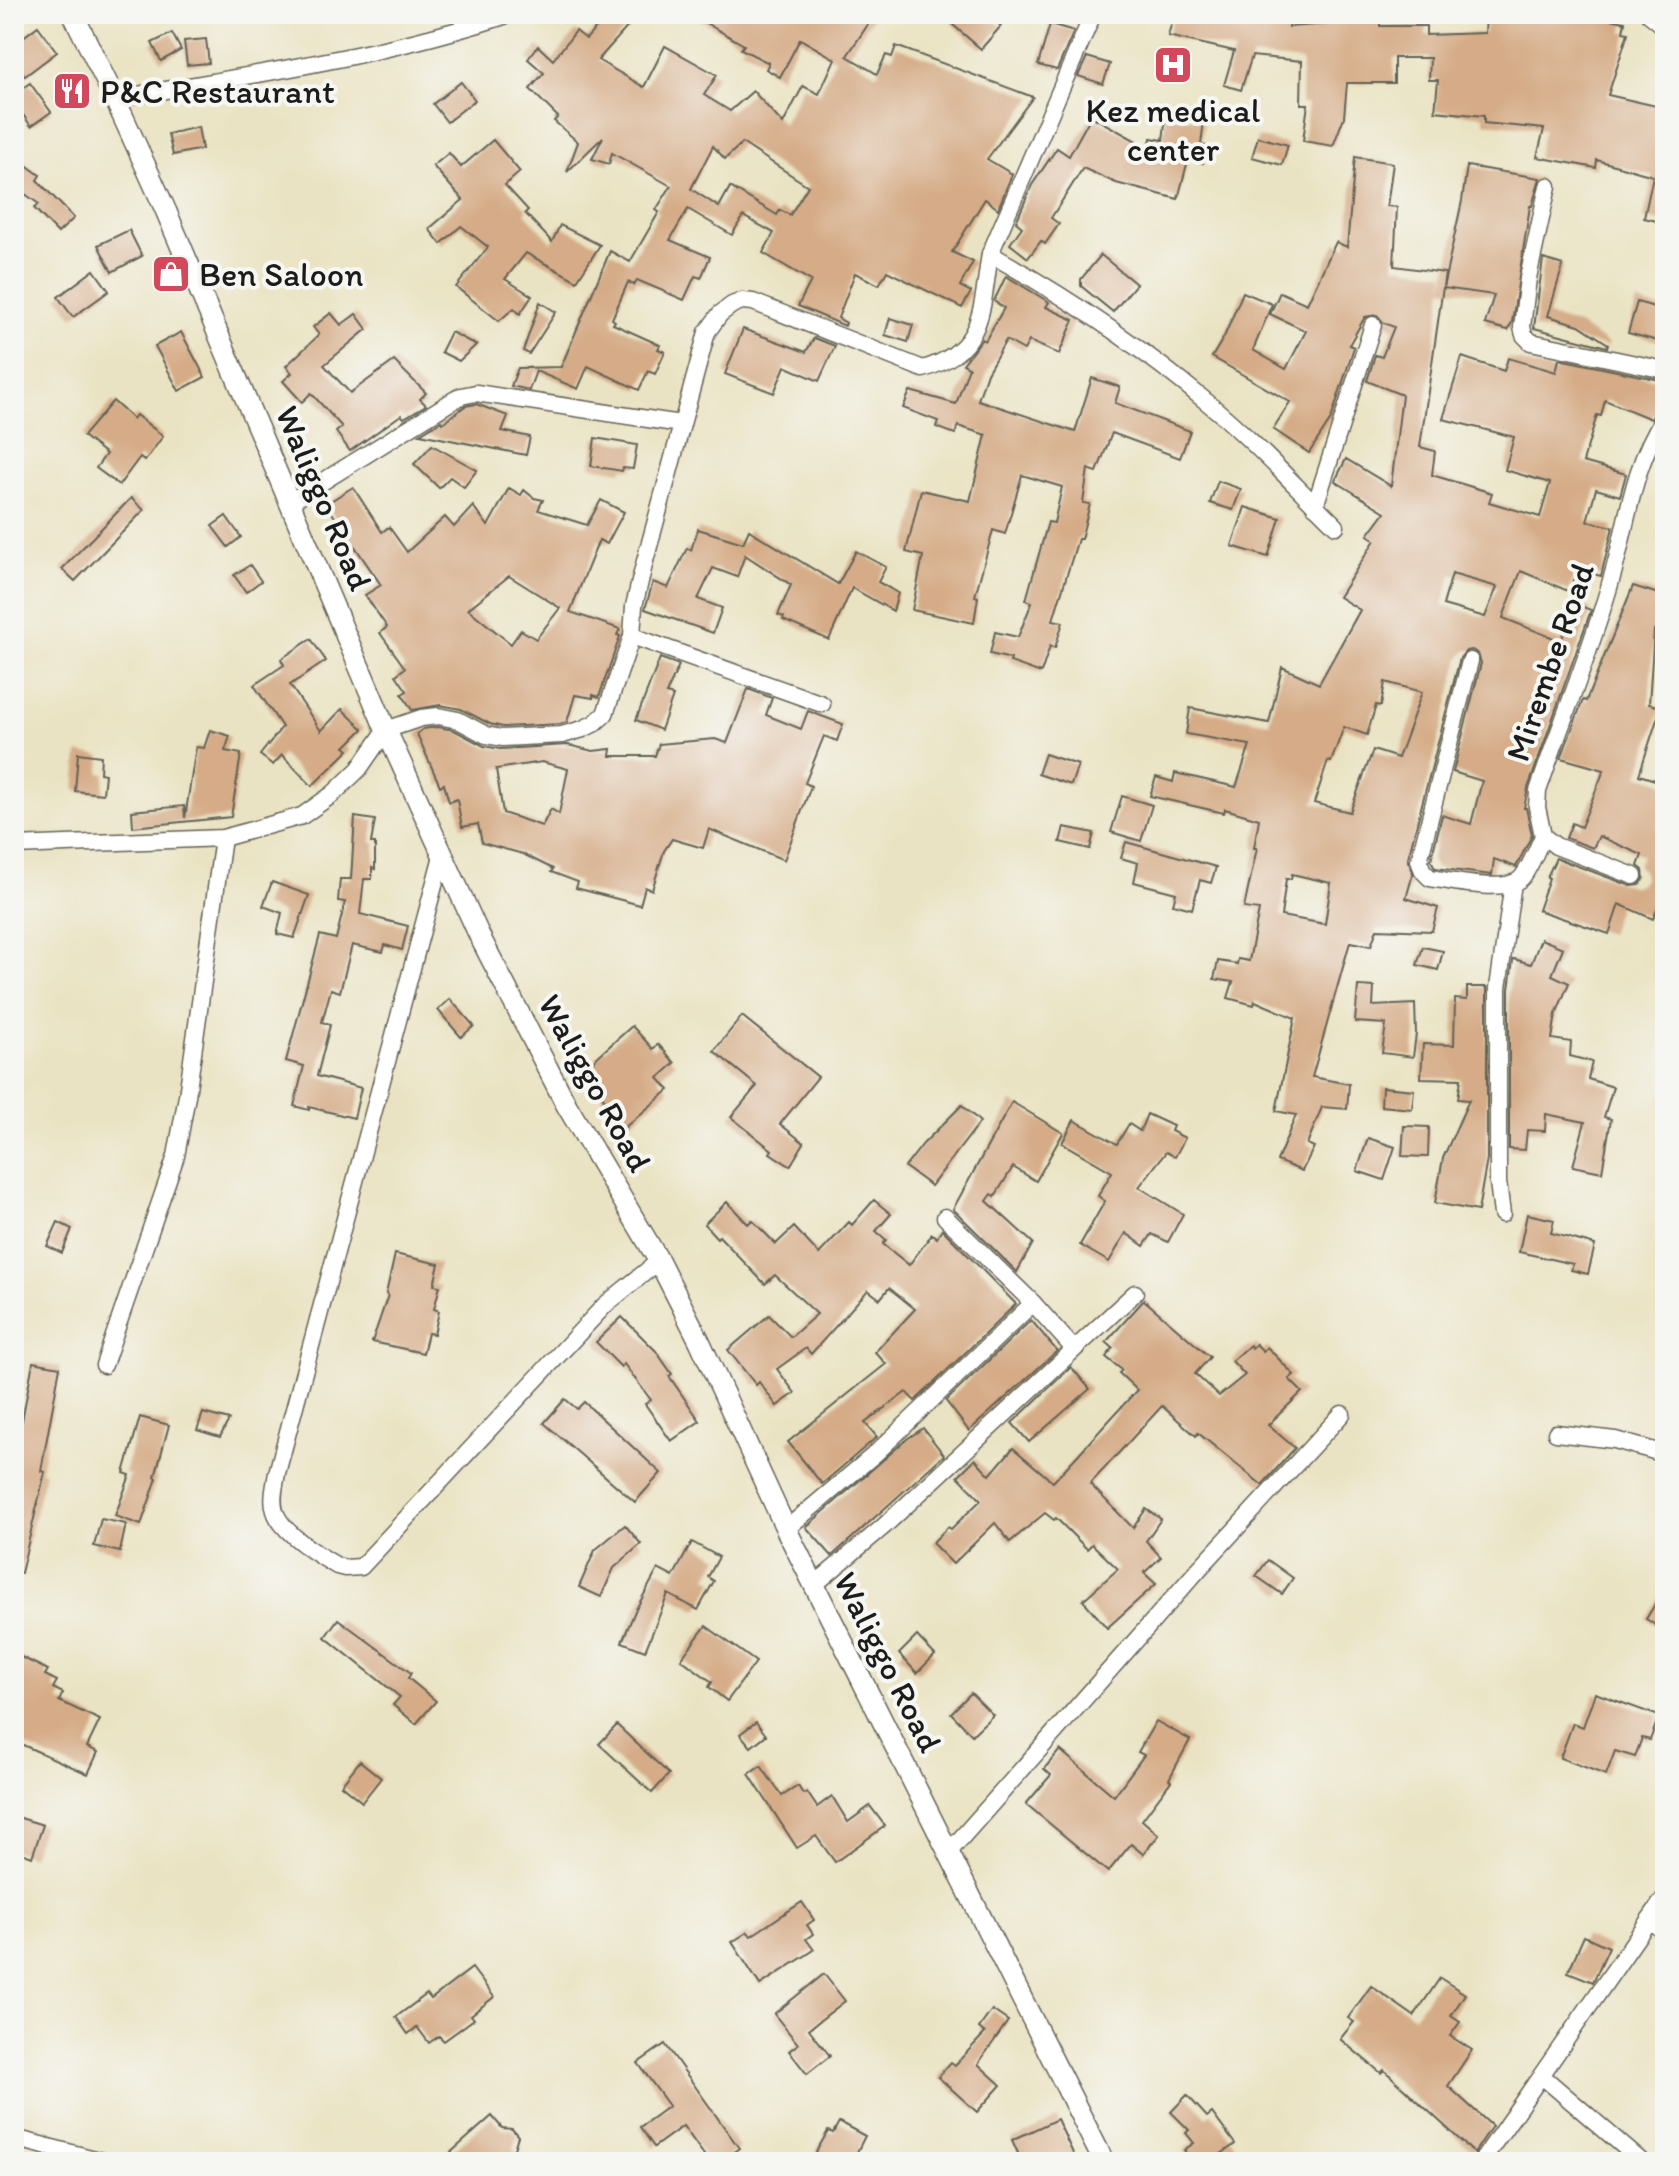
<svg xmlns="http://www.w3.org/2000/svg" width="1679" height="2176" viewBox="0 0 1679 2176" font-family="Itim,sans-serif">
	<rect width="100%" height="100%" fill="#f6f6f2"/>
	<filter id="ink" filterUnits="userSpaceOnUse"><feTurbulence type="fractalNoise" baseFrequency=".0125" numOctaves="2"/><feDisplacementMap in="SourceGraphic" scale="16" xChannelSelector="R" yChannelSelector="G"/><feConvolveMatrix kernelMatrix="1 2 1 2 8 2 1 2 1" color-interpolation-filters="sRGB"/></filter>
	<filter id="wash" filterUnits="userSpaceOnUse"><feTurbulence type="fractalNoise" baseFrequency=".006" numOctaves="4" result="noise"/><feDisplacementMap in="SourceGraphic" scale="32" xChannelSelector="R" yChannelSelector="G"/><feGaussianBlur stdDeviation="1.8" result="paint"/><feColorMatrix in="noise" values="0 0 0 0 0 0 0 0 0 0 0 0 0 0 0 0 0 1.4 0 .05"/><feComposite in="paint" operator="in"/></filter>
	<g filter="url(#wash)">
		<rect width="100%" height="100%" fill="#eae3c3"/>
		<g id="blocks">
			<g fill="#d5ac87" fill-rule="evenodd">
				<path d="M609 14H639L598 60 644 87 665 46 717 75 704 95 730 111 753 91 783 124 803 86 819 94 835 59 800 39 780 77 766 69 769 63 741 49 744 45 690 14H875L847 56 877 74 886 55 892 57 896 46 1033 97 987 159 1012 174 998 209 985 199 952 252 973 262 960 286 971 292 962 308 887 271 879 285 855 273 838 318 846 323 845 326 798 306 811 281 763 253 774 233 743 216 732 235 688 209 670 240 710 257 701 278 695 276 684 300 637 280 634 285 628 282 612 319 615 321 613 324 660 345 658 349 665 352 655 374 648 371 639 390 588 366 578 389 536 371 529 390 511 386 518 368 561 367 610 251 630 262 659 212 656 210 671 186 612 153 609 164 592 159 603 137 567 172 578 142 554 121 558 117 530 89 544 73 528 59 538 46 553 60 576 31 586 39ZM742 143 808 186 790 215 780 210 777 215 730 187 719 207 691 189 713 146 725 159Z"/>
				<polygon points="960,14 987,14 1001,26 981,49 952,24"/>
				<polygon points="1174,14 1282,14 1292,16 1289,27 1356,22 1356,17 1380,17 1380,26 1426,26 1426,35 1485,33 1486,14 1584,14 1625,22 1623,32 1628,33 1608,95 1665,108 1665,223 1644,218 1653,176 1597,160 1596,168 1537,157 1544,129 1484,123 1484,116 1435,111 1438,80 1429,80 1430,58 1394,58 1394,83 1347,83 1344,117 1333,146 1303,141 1308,104 1301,104 1302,61 1252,56 1241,90 1224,85 1234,51 1168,36"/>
				<polygon points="1050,24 1074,31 1057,70 1038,65"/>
				<polygon points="38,26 57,52 25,76 14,61 14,44"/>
				<polygon points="172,33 181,50 161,61 152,43"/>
				<polygon points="206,39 209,63 187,65 184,41"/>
				<polygon points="1087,57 1110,64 1103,84 1078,76"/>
				<polygon points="461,82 475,100 447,122 433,104"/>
				<polygon points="30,83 51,112 31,126 14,102 14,94"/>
				<polygon points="1091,116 1149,148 1151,138 1163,140 1166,116 1204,120 1201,145 1206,146 1203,163 1188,160 1178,199 1116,183 1083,168 1051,218 1059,224 1045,244 1041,241 1028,258 1010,244 1022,227 1016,222 1032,185 1057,148 1069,156"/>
				<polygon points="198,127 202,149 173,155 168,134"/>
				<polygon points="1258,137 1288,145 1282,165 1252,157"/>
				<polygon points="493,140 520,172 505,185 528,210 525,213 552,242 560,225 600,245 577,281 526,253 505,279 532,296 520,314 514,308 499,321 456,287 488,247 461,226 441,244 429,229 463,200 433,166 449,153 461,167"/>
				<path d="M1355 157 1393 163 1387 206 1397 207 1394 266 1445 273 1420 447 1435 451 1432 475 1492 493 1489 502 1540 517 1550 483 1505 470 1514 437 1443 419 1462 357 1504 371 1508 358 1556 372 1559 359 1665 381V405L1659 407 1651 419 1605 400 1601 416 1597 415 1583 462 1626 474 1620 496 1596 489 1587 521 1613 527 1601 576 1578 570 1568 591 1521 571 1505 612 1503 618 1561 641 1575 604 1591 610 1528 788 1524 808H1526L1532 835 1516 867 1494 859 1492 875 1435 868 1431 860 1442 815 1471 824 1482 781 1453 772 1481 663 1478 654 1472 650 1466 651 1460 658 1408 858 1413 874 1406 898 1438 908 1432 931 1377 929 1371 946 1350 942 1312 1077 1349 1084 1347 1109 1322 1107 1307 1144 1314 1147 1302 1171 1277 1161 1296 1115 1276 1111 1295 1018 1255 1001 1254 1005 1228 998 1233 982 1214 979 1218 961 1237 964 1238 959 1249 961 1259 910 1244 908 1257 848H1254L1259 819 1225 809 1224 813 1150 796 1156 777 1173 782 1175 773 1236 787 1250 745 1186 734 1190 708 1269 723 1282 667 1319 684 1360 610 1339 597 1375 540 1368 535 1385 512 1335 481 1346 459 1391 486 1402 395 1367 381 1375 355 1382 357 1394 327 1384 323 1377 315 1365 317 1349 345 1354 347 1331 419 1309 453 1273 429 1290 402 1212 357 1224 337 1243 292 1272 304 1253 350 1286 369 1306 331 1270 314 1280 292 1307 304 1336 242 1347 247ZM1452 574 1497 587 1485 617 1443 605ZM1385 682 1422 692 1398 758 1373 750 1350 812 1314 803 1328 761 1331 762 1344 727 1367 735 1376 705 1381 706ZM1292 874 1331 883 1325 924 1281 916 1286 879H1291Z"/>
				<polygon points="22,162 40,175 37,180 74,218 58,233 34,208 39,204 14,186 14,172"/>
				<polygon points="1467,166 1540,178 1532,206 1530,206 1512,322 1508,330 1485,324 1494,295 1443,288 1462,201"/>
				<polygon points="129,230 142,256 112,272 98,245"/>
				<polygon points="1101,255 1136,284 1113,312 1081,286 1081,279"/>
				<polygon points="1543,259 1563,265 1548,316 1579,325 1608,344 1607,347 1534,328"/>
				<polygon points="94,270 109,291 73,317 58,297"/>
				<polygon points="1006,276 1049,302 1046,307 1074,320 1059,354 1029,341 1024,350 1006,340 987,373 978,400 1075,432 1092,378 1120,387 1115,403 1190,431 1180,458 1112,433 1097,472 1088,469 1083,503 1090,504 1081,539 1078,539 1053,620 1063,622 1055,648 1050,646 1041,673 1010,662 1011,659 990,654 995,632 1018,637 1032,602 1026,600 1048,522 1054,523 1062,487 1022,475 1005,534 993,530 975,596 978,597 974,623 912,610 923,556 906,552 921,490 970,501 986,435 958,426 955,434 936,427 938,421 903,408 910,391 956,404 969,367 963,364 982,339 985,341 1004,308 994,301"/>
				<polygon points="540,302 556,312 529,354 523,351"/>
				<polygon points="1637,302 1665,310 1665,343 1628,333"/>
				<polygon points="331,313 341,325 356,314 367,329 324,365 350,393 394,361 426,393 420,399 426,405 404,418 401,415 350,451 336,432 342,427 311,393 302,402 283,381 292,373 286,366 319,335 313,327"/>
				<polygon points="890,318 913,325 908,342 885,335"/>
				<polygon points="743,329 806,352 814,338 835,346 819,381 785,366 774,393 725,374"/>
				<polygon points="181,332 205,377 179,391 155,346"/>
				<polygon points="451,332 476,345 459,361 441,352"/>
				<polygon points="113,401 133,419 136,415 163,436 145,461 140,457 119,485 96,468 106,454 83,436"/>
				<polygon points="476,404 508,416 502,431 530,437 526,455 420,434 441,421 443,423 465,406"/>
				<polygon points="595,438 637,445 633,469 623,468 622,471 591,466"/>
				<polygon points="432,445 477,470 464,487 450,477 439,488 414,464"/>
				<polygon points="1218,481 1241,489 1233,510 1210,503"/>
				<path d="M353 487 382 532 389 527 407 552 445 517 454 527 473 506 488 526 509 488 521 495 524 490 534 498 543 500 538 510 587 525 601 500 624 512 607 544 599 540 570 612 620 629 617 635 620 636 599 697 593 695V698L575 695 567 722 560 724 503 727 490 724 461 709 440 705 412 710 402 694 407 691 396 675 405 668 380 633 387 627 365 595 381 585 326 504ZM509 576 560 608 536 639 521 630 511 644 468 609Z"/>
				<polygon points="131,498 144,510 75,581 62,569"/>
				<polygon points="1245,507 1280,518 1268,557 1232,546"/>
				<polygon points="226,516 241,537 228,547 212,526"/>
				<polygon points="698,529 743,543 749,530 838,584 856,551 886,567 878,582 898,593 893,611 852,588 829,640 783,620 784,617 778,615 791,585 745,555 737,577 713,568 698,599 722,608 713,633 645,609 653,582 668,588 687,548 691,550"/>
				<polygon points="250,565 261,581 246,592 234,575"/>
				<polygon points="1633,586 1665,596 1665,635 1654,630 1649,704 1661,707 1639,775 1665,783 1665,891 1653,919 1619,904 1609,934 1538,910 1549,878 1547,877 1556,858 1631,886 1640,885 1644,879 1643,870 1638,866 1642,855 1599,836 1593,848 1566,838 1572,823 1581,827 1604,770 1561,758 1583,700 1586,701"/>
				<polygon points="311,639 326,661 290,685 321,731 342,709 363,729 345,747 349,750 312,786 282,755 273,765 260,755 282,727 254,685 284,665 281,659"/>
				<polygon points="660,658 679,665 666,694 673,696 661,730 636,720"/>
				<path d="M748 689 772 698 766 715 801 729 808 711 843 724 837 741 824 736 805 783 811 786 784 860 709 829 703 848 672 839 664 851 652 890 645 887 640 905 576 888 578 882 551 872 553 869 523 854 482 843 478 824 462 827 457 799 449 802 444 784 440 786 417 734 423 729 438 727 454 730 484 746 500 749 568 745 593 751 611 749 610 756H655L659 744 715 739 727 743ZM542 762 568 769 559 814 551 809 542 826 503 813 496 769Z"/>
				<polygon points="210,730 230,736 225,751 241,754 231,817 133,827 132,811 184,806 185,818 196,747 204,748"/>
				<polygon points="78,753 101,756 100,773 105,774 103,794 75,791"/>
				<polygon points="1045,754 1078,765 1071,785 1038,774"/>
				<polygon points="1122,796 1152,805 1141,841 1111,832"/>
				<polygon points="355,817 375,820 371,843 375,843 375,869 372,868 372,879 364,879 360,914 408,926 402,950 385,945 383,952 352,945 340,992 331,989 322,1022 330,1025 317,1076 361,1088 354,1118 309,1107 309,1110 294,1106 304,1066 286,1061 320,935 336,939 345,902 338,901 340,879 351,879"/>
				<polygon points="1064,827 1094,833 1090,849 1060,842"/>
				<polygon points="1126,842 1216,867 1211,883 1200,880 1192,909 1173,904 1176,893 1134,882 1138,863 1121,858"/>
				<polygon points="272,882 309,895 294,938 277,934 282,913 263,906"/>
				<polygon points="1541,939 1563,948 1552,975 1569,983 1556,1014 1552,1039 1571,1042 1570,1056 1592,1062 1588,1079 1613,1087 1604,1117 1611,1119 1602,1172 1573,1166 1585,1122 1546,1114 1545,1131 1527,1130 1525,1150 1509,1149 1509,989 1513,960 1514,959 1531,964"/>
				<polygon points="1423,947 1443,951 1438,970 1417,965"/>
				<polygon points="1358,986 1374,987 1373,1006 1415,1004 1416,1034 1413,1057 1382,1053 1386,1024 1355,1022"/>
				<polygon points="1467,987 1487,987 1487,1159 1478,1211 1435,1203 1443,1158 1469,1100 1458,1099 1461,1079 1421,1078 1423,1044 1454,1045 1455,999 1467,1000"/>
				<polygon points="450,999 474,1026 461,1037 438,1010"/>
				<polygon points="742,1016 818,1077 780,1124 804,1143 790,1166 770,1153 772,1150 731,1117 757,1086 714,1051"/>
				<polygon points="632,1026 653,1049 658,1044 675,1063 658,1078 669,1090 624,1128 603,1102 605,1100 588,1078 590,1076 585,1068"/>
				<polygon points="1382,1087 1414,1090 1412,1109 1381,1106"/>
				<polygon points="1012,1102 1063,1133 1036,1181 1013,1167 995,1196 992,1194 987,1201 1033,1243 1017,1272 953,1209"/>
				<polygon points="962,1105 980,1122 931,1186 905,1167 923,1144"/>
				<polygon points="1147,1114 1173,1126 1171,1131 1185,1138 1175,1157 1166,1152 1139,1187 1183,1214 1168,1242 1152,1234 1144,1246 1126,1233 1109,1262 1080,1245 1105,1201 1098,1196 1112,1172 1062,1143 1074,1120 1117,1144 1129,1124 1140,1131"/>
				<polygon points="1404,1126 1429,1127 1428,1157 1402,1156"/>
				<polygon points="1368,1138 1395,1147 1384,1180 1357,1171"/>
				<polygon points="874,1200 891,1214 876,1231 886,1240 883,1244 909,1265 932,1234 937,1238 942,1229 1016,1304 915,1401 906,1392 865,1423 877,1437 822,1484 788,1442 886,1364 875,1352 915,1309 889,1288 880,1299 868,1290 811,1354 806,1348 777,1369 795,1393 777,1406 759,1382 756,1385 728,1350 769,1315 791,1337 817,1314 775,1275 765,1284 719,1236 717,1238 704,1224 727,1202 748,1224 752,1220 776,1244 794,1227 819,1254 849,1222 852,1225"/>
				<polygon points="1527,1214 1554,1220 1551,1233 1595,1245 1588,1274 1571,1270 1573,1264 1519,1252"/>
				<polygon points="58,1222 72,1229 62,1253 47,1246"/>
				<polygon points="395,1254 439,1264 434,1285 440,1286 434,1309 439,1311 434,1334 428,1333 423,1353 372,1342 388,1295 386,1294"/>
				<polygon points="1144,1300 1210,1357 1195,1374 1219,1396 1245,1375 1232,1361 1250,1345 1252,1348 1256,1344 1263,1351 1267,1347 1294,1375 1289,1379 1302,1392 1268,1425 1295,1448 1262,1485 1198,1433 1196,1436 1162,1406 1090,1484 1133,1528 1146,1509 1161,1519 1146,1541 1161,1557 1144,1573 1156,1584 1107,1628 1083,1600 1118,1569 1092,1544 1087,1549 1056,1518 1054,1520 1045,1513 1010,1542 995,1523 953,1564 932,1543 948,1527 951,1529 981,1500 958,1476 975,1459 990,1475 1013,1448 1053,1482 1137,1390 1119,1373 1122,1370 1106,1357 1113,1348 1106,1342"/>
				<polygon points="622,1317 656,1351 672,1374 669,1376 700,1421 671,1441 645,1404 651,1400 624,1364 621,1367 596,1342"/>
				<polygon points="1031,1320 1057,1351 969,1431 946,1401"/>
				<polygon points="33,1362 60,1367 41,1471 45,1472 21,1573 14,1572 14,1471 21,1440 15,1439 19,1420 22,1421"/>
				<polygon points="1071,1367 1090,1389 1029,1442 1012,1423"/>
				<polygon points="565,1399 577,1409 584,1402 661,1473 635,1502 544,1423"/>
				<polygon points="203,1413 229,1420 220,1437 197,1430"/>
				<polygon points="140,1417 169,1425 155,1477 157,1478 141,1525 115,1516 130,1475 124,1473"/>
				<polygon points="923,1428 944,1455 832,1556 806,1527 907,1439"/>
				<polygon points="101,1519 126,1524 120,1552 94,1546"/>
				<polygon points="625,1525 641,1544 614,1568 601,1597 579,1587 595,1550"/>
				<polygon points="692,1542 719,1557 708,1577 714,1581 698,1610 668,1594 645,1651 622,1642 635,1611 658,1569 673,1577"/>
				<polygon points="1268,1560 1293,1578 1282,1594 1256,1576"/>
				<polygon points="1665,1588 1665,1631 1646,1619"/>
				<polygon points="338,1619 411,1673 408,1678 436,1701 416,1724 393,1705 400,1697 325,1637"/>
				<polygon points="706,1626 756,1662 727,1701 709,1687 712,1682 681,1659"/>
				<polygon points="917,1636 935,1655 917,1673 899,1654"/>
				<polygon points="21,1657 48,1670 45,1675 57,1681 53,1688 63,1693 59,1701 100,1720 87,1747 98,1752 88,1774 14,1741 14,1672"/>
				<polygon points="971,1693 993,1715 972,1735 951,1713"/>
				<polygon points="1595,1693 1659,1716 1650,1740 1642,1738 1635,1757 1615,1751 1606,1775 1560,1758 1573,1723 1583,1727"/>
				<polygon points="1156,1721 1190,1740 1169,1779 1171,1781 1142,1820 1159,1835 1143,1854 1131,1844 1108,1872 1026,1804 1051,1775 1044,1769 1060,1750 1114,1796 1144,1755 1138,1752"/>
				<polygon points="756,1722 766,1735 751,1747 740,1734"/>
				<polygon points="617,1725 669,1774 652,1793 599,1744"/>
				<polygon points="360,1761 381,1778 362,1802 341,1785"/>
				<polygon points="761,1766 782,1796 798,1786 803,1794 807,1792 817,1807 832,1796 848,1822 870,1806 885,1826 835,1862 816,1836 797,1848 749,1774"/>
				<polygon points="14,1816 43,1825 32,1857 14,1850"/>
				<polygon points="802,1902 814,1920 807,1925 813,1934 806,1939 814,1950 760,1985 732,1942 748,1932 751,1936"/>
				<polygon points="1584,1936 1609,1947 1593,1982 1568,1972"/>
				<polygon points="472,1968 494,1997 471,2015 474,2019 444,2041 439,2036 429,2043 417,2027 408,2034 396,2017 427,1994 431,1999"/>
				<polygon points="824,1974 845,2001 809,2029 830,2056 807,2074 789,2051 798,2044 774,2014"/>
				<polygon points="1440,1978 1465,1994 1451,2016 1460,2022 1450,2036 1472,2050 1448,2086 1492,2126 1474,2153 1384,2070 1381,2073 1340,2039 1354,2022 1348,2018 1371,1986 1414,2016"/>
				<polygon points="992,2010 1008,2021 978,2064 1001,2085 977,2112 938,2077 951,2062 955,2065 985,2033 979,2028"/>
				<polygon points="665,2044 739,2148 720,2162 709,2162 683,2126 654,2147 640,2127 669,2106 638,2063"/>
				<polygon points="1187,2095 1207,2117 1212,2113 1235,2144 1210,2162 1193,2162 1184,2150 1194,2143 1186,2133 1189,2130 1171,2112"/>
				<polygon points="492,2116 502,2128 512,2129 518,2136 514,2149 526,2162 440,2162"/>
				<polygon points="1057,2119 1077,2162 1022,2162 1012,2140"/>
				<polygon points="839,2122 865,2136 852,2162 834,2162 816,2152 828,2131 833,2133"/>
			</g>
		</g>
	</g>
	<g filter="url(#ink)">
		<use href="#blocks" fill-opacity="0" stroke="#646256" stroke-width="2"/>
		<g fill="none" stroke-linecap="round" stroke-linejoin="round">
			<g stroke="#646256" stroke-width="19">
				<g id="minor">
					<path d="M1093 14 990 254C1067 297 1140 346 1208 403 1253 440 1294 485 1336 526"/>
					<polyline points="1649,14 1665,27"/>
					<path d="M115 99C247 75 382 57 510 14"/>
					<polyline points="1548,186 1528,278 1522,327 1524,335 1531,342 1665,370"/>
					<polyline points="290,502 449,403 461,396 476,393 681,424"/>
					<polyline points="1315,506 1373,325"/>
					<polyline points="632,636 822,704"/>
					<path d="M1470 661 1419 861 1423 871 1430 878C1451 881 1510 895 1523 876 1531 865 1537 849 1543 836"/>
					<path d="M14 846 223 838 302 816 333 794 359 769 386 730 421 718 438 716 458 720 486 735 502 738 562 735 583 729 595 723 605 714 632 636 634 606 645 561 707 332 720 314 732 305 742 301 753 302 923 369C985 351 981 309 990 254"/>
					<path d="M443 852 277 1473C275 1486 271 1499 275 1511 281 1532 318 1555 337 1566L345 1568 361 1567 605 1305 659 1261"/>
					<path d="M1634 876 1556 846 1543 836 1537 807 1538 791C1562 720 1592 649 1612 577 1629 519 1631 469 1665 416"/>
					<polyline points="1502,1214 1498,1182 1498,988 1513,883"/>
					<polyline points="945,1217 1033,1303 1074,1349"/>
					<polyline points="104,1365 176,1156 187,1096 223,838"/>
					<polyline points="1556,1433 1615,1440 1665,1454"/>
					<polyline points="786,1529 875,1454 1033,1303"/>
					<polyline points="814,1585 883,1527 1135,1293"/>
					<polyline points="948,1853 1198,1570 1342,1414"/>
					<polyline points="1649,1920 1665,1932"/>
					<polyline points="1542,2076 1642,2162"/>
					<polyline points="14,2138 106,2162"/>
					<polyline points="1481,2162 1665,1897"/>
				</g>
			</g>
			<g stroke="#646256" stroke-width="23">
				<polyline id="tertiary" points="73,14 115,99 166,211 386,730 480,937 567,1106 659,1261 700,1342 786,1529 1104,2162"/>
			</g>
			<use href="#minor" stroke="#fff" stroke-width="16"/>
			<use href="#tertiary" stroke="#fff" stroke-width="20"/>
		</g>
	</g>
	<defs>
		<g id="hospital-square" transform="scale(2)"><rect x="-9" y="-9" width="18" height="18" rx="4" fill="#d1495b" stroke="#f6f6f2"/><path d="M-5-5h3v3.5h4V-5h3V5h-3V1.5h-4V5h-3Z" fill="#fff"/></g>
		<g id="restaurant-square" transform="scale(2)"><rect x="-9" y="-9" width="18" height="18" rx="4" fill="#d1495b" stroke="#f6f6f2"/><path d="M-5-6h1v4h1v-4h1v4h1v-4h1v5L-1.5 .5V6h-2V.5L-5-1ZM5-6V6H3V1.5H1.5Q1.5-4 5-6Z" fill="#fff"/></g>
		<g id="shop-square" transform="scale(2)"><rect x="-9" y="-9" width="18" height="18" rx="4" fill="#d1495b" stroke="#f6f6f2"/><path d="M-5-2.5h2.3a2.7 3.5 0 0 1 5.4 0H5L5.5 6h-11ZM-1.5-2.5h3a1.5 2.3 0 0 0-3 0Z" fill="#fff"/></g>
	</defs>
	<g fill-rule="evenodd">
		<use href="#hospital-square" x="1173" y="65"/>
		<use href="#restaurant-square" x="72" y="91"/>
		<use href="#shop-square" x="171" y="274"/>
	</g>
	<g text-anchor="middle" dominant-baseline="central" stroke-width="8" stroke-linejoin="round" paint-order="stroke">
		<g font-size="34" fill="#1c1c1c" stroke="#f6f6f2" text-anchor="start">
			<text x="100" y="91">P&amp;C Restaurant</text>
			<text x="1173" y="110" text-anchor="middle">Kez medical<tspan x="1173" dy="39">center</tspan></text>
			<text x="199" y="274">Ben Saloon</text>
		</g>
		<g font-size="34" fill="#1c1c1c" stroke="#f6f6f2">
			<text transform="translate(324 498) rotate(67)">Waliggo Road</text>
			<text transform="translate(1550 662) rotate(-71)">Mirembe Road</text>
			<text transform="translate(595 1083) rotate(61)">Waliggo Road</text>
			<text transform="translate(888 1662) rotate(63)">Waliggo Road</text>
		</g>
	</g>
	<rect width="1679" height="2176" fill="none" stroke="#f6f6f2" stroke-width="48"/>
</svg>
